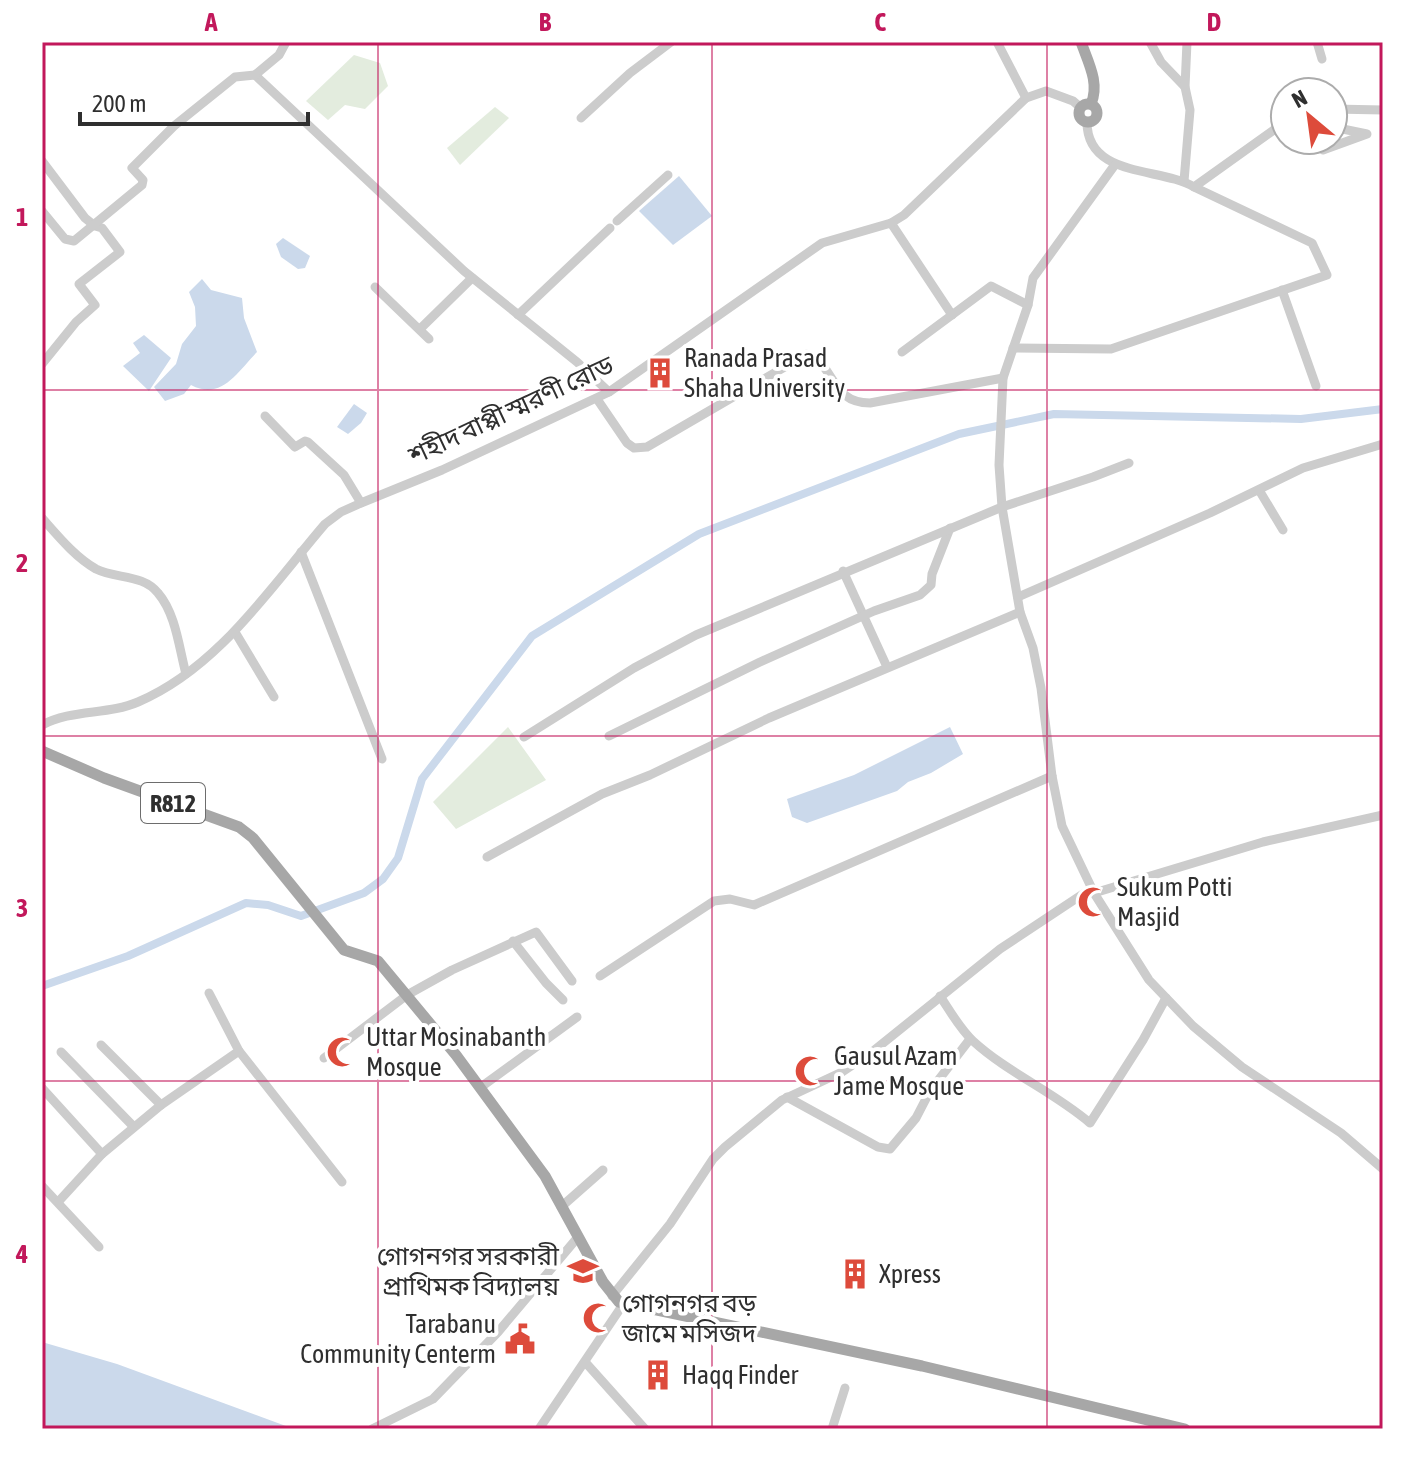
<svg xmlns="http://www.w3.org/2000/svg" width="1425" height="1471" viewBox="0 0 1425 1471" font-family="'Asap Condensed','Noto Sans Bengali',sans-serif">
	<rect width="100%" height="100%" fill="#fff"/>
	<g fill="#e3ecde">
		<polygon points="354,55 380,63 388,86 365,109 345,105 328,120 306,101"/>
		<polygon points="495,107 509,118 460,165 447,148"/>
		<polygon points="508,727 546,780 456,829 433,802"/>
	</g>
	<g fill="#cbd9eb">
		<polygon points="679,176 712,216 673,245 639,211"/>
		<polygon points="283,238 310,256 305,268 298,269 281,257 276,244"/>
		<path d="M202 279 211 290 242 298 244 318 257 352C237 373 221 401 191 385L184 394 165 401 154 387 176 364 182 344 196 326 195 307 189 292Z"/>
		<polygon points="144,335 171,358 149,391 123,366 140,353 133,343"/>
		<polygon points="354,404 367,413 361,423 348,434 337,427"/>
		<polygon points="950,727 963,754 931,773 908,782 897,791 807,823 792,817 787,799 854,775"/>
		<polygon points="42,1342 117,1364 294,1429 42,1429"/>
	</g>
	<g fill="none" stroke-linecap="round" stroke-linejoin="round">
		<polyline stroke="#cbd9eb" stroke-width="8" points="42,986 128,956 246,903 268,905 301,916 364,893 383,879 398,858 422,779 532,636 699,534 959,434 1054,414 1301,419 1383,409"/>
		<g stroke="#ccc" stroke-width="9">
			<polyline points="286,42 279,55 255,75 464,271 577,362 609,392"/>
			<polyline points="997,42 1026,98"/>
			<polyline points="1150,42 1161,62 1185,87"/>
			<polyline points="1317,42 1322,59"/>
			<polyline points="1333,109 1383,110"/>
			<polyline points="581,118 630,73 671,42"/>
			<path d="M1087 122C1087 178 1161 167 1194 187L1285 122"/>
			<polyline points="1312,140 1323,150 1367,134 1333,127"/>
			<polyline points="42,161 85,218 95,226 102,228 120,252 79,284 95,305 76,322 42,364"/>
			<polyline points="1114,166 1033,278 1028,305 1003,378 999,465 1002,507 1020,612 1033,648 1041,688 1052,776 1062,826 1094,893 1149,980 1193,1026 1242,1067 1341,1133 1383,1169"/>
			<polyline points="1184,181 1190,110 1185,87 1187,42"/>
			<polyline points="42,211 65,239 74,241 142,185 143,180 132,168 174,126 235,77 255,75"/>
			<polyline points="617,221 668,175"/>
			<polyline points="891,223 952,315"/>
			<polyline points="375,287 429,339"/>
			<polyline points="1282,290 1316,386"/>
			<polyline points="518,315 610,228"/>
			<polyline points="420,329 472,278"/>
			<polyline points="1013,348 1111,349 1327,275 1312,243 1194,187"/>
			<polyline points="902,352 991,286 1028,305"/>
			<path d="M597 399 627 443 634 448 647 447 807 354 815 356C836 377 836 403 870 403L1003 378"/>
			<polyline points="265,416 295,447 305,441 308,442 344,475 361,503"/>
			<polyline points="1259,490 1283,530"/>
			<path d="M42 518C58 536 75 557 96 569 116 579 143 574 158 593 176 614 179 648 186 674"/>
			<polyline points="301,552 382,759"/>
			<polyline points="843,571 887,667"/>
			<polyline points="1018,597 1210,513 1303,468 1383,444"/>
			<polyline points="235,632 274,697"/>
			<path d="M42 725C71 709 108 715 138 702 218 668 270 588 325 524L341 512 361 503 442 470 609 392 822 243 891 223 904 215 1026 98 1046 91 1073 101 1080 107"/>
			<polyline points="609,736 760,662 874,611 920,595 931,585 932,574 950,528"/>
			<polyline points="524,737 634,668 696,635 1002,507 1093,477 1129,463"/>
			<polyline points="487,857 602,794 650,775 769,718 1020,612"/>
			<polyline points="1094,893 1263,842 1383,815"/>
			<polyline points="513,941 546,983 563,1000"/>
			<polyline points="600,976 714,901 730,899 754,905 1052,776"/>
			<path d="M940 996C950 1011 960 1029 973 1041 1008 1073 1054 1092 1090 1123L1143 1040 1166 998"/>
			<polyline points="101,1045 161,1105"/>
			<polyline points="239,1051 342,1182"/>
			<polyline points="61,1052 133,1126"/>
			<polyline points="324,1058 407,995 452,970 536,932 572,981"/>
			<polyline points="481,1087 577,1017"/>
			<polyline points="42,1088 102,1154 161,1105 239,1051 209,993"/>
			<polyline points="787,1097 878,1147 890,1149 916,1118 930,1091 970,1039"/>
			<polyline points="42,1186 99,1247"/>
			<polyline points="59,1201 102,1154"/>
			<polyline points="561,1207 603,1170"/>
			<polyline points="612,1296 670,1224 713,1159 725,1147 782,1100 842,1072 872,1052 1000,949 1092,888"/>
			<polyline points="586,1363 645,1429"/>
			<polyline points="372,1429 433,1399 498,1332 578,1237"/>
			<polyline points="539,1429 624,1303"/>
			<polyline points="832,1429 845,1388"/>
		</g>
		<g stroke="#a7a7a7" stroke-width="11">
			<path d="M1081 42C1088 62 1100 83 1091 104"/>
			<circle cx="1088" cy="113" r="9"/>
			<polyline points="42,751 104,778 239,827 253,838 344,950 378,961 456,1055 545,1176 603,1282 619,1302 922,1366 1185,1429"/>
		</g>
	</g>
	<path fill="none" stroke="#c2185b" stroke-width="2" stroke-opacity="0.55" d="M378 42V1429M712 42V1429M1047 42V1429M42 390H1383M42 736H1383M42 1081H1383"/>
	<defs>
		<g id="building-bare" transform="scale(2.4)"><path d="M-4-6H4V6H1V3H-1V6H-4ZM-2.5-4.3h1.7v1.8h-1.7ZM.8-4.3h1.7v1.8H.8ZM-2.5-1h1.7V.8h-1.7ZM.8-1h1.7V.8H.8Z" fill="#dd4b3b" stroke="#fff" stroke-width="2.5" paint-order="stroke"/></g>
		<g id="mosque-bare" transform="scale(2.4)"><path d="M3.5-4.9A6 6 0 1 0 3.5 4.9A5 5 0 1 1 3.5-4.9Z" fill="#dd4b3b" stroke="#fff" stroke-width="2.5" paint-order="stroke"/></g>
		<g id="school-bare" transform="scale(2.4)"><path d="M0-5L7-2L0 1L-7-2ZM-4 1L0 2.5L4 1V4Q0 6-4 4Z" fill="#dd4b3b" stroke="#fff" stroke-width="2.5" paint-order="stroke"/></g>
		<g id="civic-bare" transform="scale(2.4)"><path d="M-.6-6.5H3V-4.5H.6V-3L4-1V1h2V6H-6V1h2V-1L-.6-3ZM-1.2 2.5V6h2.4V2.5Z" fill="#dd4b3b" stroke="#fff" stroke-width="2.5" paint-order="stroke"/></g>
	</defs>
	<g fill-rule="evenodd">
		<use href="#building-bare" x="660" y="373"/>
		<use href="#mosque-bare" x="1093" y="902"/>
		<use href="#mosque-bare" x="342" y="1052"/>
		<use href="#mosque-bare" x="810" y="1071"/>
		<use href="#school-bare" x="583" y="1271"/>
		<use href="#building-bare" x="855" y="1274"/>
		<use href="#mosque-bare" x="598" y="1318"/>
		<use href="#civic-bare" x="520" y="1339"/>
		<use href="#building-bare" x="658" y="1375"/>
	</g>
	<g text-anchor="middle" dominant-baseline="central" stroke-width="8" stroke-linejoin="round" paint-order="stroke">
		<rect fill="#fff" stroke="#6d6d6d" stroke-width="2" x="141" y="783" width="64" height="40" rx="6"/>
		<g font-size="24" font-weight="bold" fill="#2f2f2f">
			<text x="173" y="803">R812</text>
		</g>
		<g font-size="26" fill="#2f2f2f" stroke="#fff" text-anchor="start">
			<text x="684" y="358">Ranada Prasad<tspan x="684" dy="30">Shaha University</tspan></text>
			<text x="1117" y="887">Sukum Potti<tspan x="1117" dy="30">Masjid</tspan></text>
			<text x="366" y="1037">Uttar Mosinabanth<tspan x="366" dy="30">Mosque</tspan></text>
			<text x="834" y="1056">Gausul Azam<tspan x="834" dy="30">Jame Mosque</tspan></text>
			<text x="559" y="1256" text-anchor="end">গোগনগর সরকারী<tspan x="559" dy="30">প্রাথিমক বিদ্যালয়</tspan></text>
			<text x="879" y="1274">Xpress</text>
			<text x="622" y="1303">গোগনগর বড়<tspan x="622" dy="30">জামে মসিজদ</tspan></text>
			<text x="496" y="1324" text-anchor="end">Tarabanu<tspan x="496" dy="30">Community Centerm</tspan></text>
			<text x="682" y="1375">Haqq Finder</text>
		</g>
		<g font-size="26" fill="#2f2f2f" stroke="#fff">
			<text transform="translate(511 410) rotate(-25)">শহীদ বাপ্পী স্মরণী রোড</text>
		</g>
	</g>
	<rect width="1425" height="1471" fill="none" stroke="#ffffff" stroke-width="88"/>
	<g transform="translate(1309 116) rotate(331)"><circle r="38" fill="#ffffff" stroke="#acacac" stroke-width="2"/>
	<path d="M0-6L14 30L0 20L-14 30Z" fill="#dd4b3b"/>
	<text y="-12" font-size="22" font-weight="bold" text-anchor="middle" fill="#2f2f2f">N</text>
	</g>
	<path d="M80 112v12h228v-12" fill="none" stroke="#2f2f2f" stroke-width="4"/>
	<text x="92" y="112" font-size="24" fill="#2f2f2f" stroke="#ffffff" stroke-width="6" paint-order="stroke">200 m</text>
	<rect x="44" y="44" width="1337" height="1383" fill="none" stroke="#c2185b" stroke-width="3"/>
	<g font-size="26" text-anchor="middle" font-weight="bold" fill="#c2185b">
		<text x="211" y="31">A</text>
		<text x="545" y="31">B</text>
		<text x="880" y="31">C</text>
		<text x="1214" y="31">D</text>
		<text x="22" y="226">1</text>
		<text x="22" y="572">2</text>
		<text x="22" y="917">3</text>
		<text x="22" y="1263">4</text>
	</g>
</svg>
